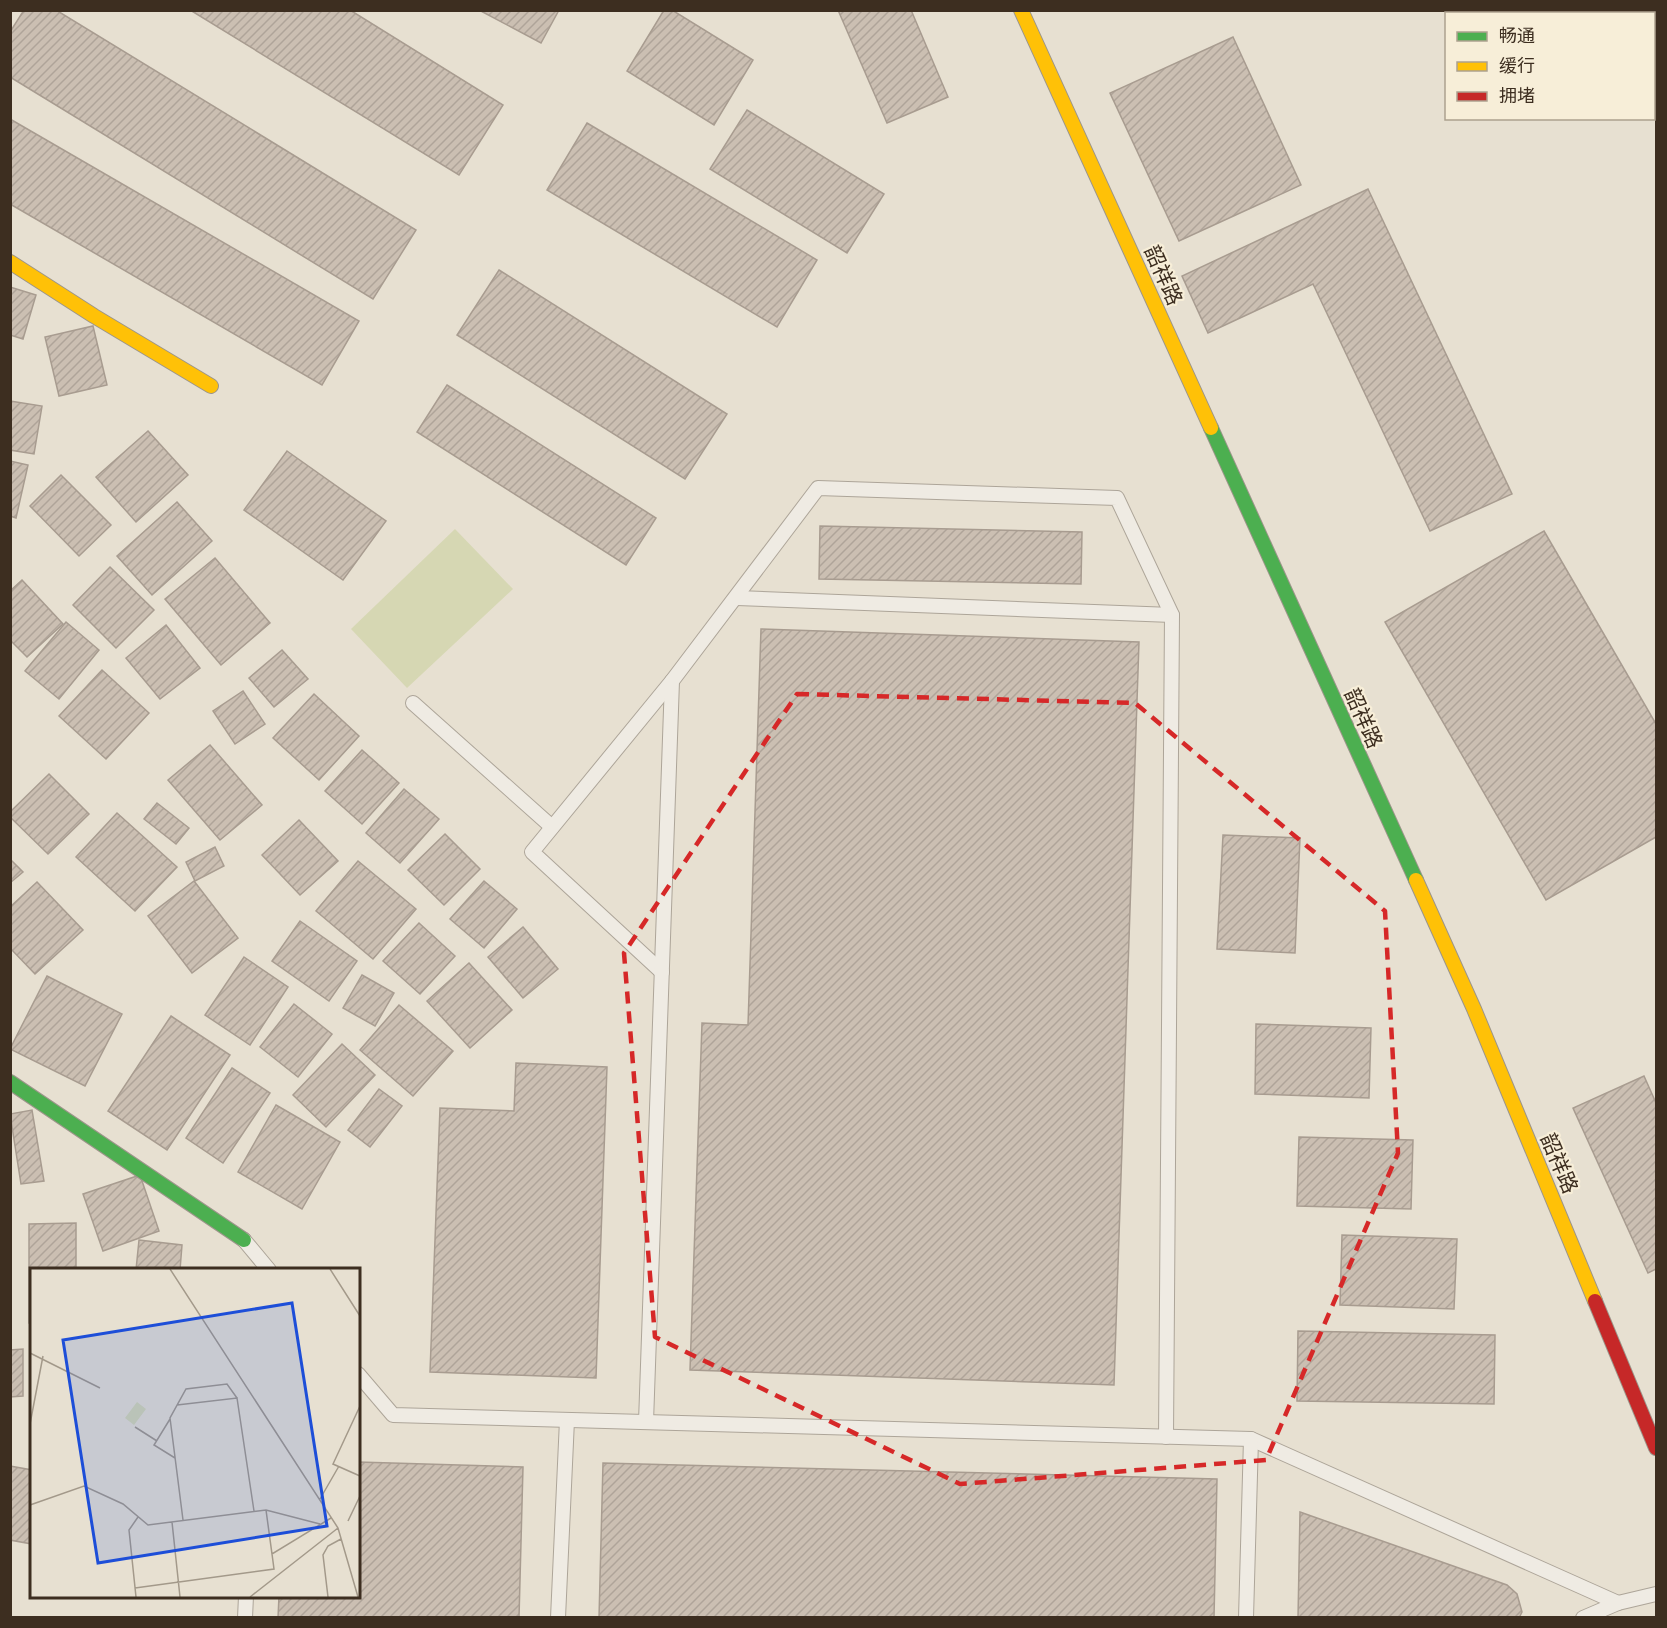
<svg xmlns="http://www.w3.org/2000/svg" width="1667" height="1628" viewBox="0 0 1667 1628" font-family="'Noto Serif','Noto Sans SC',serif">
	<defs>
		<pattern id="building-hatch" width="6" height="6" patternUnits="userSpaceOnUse" patternTransform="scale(1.5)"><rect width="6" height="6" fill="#cbbfb2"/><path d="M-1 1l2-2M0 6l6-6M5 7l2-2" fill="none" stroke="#afa499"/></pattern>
	</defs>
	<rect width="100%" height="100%" fill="#e7e0d1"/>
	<polygon fill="#d6d7b3" points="455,529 513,589 407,688 351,629"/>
	<g fill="url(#building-hatch)" stroke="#a89c90" stroke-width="1.5">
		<polygon points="24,10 56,10 416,230 373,299 10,77 10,32"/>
		<polygon points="190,10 350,10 503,105 459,175"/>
		<polygon points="479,10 559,10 541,43"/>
		<polygon points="664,10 672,10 753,60 714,125 627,71"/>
		<polygon points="838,10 911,10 948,97 887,123"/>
		<polygon points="1233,37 1301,185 1179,241 1110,93"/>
		<polygon points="747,110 884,194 847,253 710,169"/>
		<polygon points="10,119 359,321 322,385 10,204"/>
		<polygon points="587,123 817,260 777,327 547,190"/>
		<polygon points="1368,189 1512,494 1430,531 1313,284 1208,333 1182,276"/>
		<polygon points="499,270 727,414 685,479 457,335"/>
		<polygon points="10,287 36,295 23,339 10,335"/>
		<polygon points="93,326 107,385 59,396 45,337"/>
		<polygon points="447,385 656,518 626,565 417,432"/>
		<polygon points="10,401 42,406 34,454 10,450"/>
		<polygon points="148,431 188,475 136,522 96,477"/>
		<polygon points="287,451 386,521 343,580 244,510"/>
		<polygon points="10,461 28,465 16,518 10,516"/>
		<polygon points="61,475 111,525 79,556 30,506"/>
		<polygon points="177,502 212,541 152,595 117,556"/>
		<polygon points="820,526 1082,532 1081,584 819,579"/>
		<polygon points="1544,531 1656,724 1656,837 1546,900 1385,622"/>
		<polygon points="215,558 270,623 221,665 165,599"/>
		<polygon points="110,567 154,610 116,648 73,605"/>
		<polygon points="22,580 63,624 27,657 10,640 10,591"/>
		<polygon points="66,622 99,650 59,699 25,671"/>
		<polygon points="166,625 200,668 160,699 126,658"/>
		<polygon points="761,629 1139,642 1114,1385 690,1370 702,1023 748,1025"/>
		<polygon points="282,650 308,679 274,707 249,678"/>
		<polygon points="102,670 149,713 106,759 59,716"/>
		<polygon points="243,691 265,724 235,744 213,711"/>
		<polygon points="314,694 359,736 319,780 273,738"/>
		<polygon points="210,745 262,805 220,840 168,780"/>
		<polygon points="362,750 399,783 362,824 325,791"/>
		<polygon points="49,774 89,814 48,854 10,817 10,812"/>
		<polygon points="404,789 439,819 400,863 366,833"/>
		<polygon points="157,803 189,828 176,844 144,819"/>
		<polygon points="117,813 177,867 135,911 76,857"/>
		<polygon points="299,820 338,861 300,895 262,855"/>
		<polygon points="445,834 480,869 444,905 408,870"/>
		<polygon points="1223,835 1300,838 1295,953 1217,949"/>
		<polygon points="215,847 224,866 195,881 186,862"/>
		<polygon points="10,859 23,872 10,883"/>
		<polygon points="358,861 416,909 373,959 316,911"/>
		<polygon points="194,881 238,938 192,973 148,916"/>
		<polygon points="484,881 517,909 484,948 450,919"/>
		<polygon points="37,882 83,930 35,974 10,948 10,907"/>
		<polygon points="300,921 357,961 329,1001 272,961"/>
		<polygon points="419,923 455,956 420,994 383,961"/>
		<polygon points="523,927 558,969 523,998 488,957"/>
		<polygon points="244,957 288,987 250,1045 205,1015"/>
		<polygon points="469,963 512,1010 470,1048 427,1001"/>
		<polygon points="362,975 394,993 375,1026 343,1008"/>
		<polygon points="47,976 122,1014 85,1086 10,1049"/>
		<polygon points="294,1004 332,1034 298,1077 260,1047"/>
		<polygon points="399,1005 453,1051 413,1096 360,1050"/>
		<polygon points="171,1016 230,1055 167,1150 108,1111"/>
		<polygon points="1256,1024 1371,1028 1369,1098 1255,1094"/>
		<polygon points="342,1044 375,1075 326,1127 293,1095"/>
		<polygon points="516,1063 607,1067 596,1378 430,1372 440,1108 514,1111"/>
		<polygon points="232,1068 270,1093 223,1163 186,1138"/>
		<polygon points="1644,1076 1656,1103 1656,1269 1648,1273 1573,1108"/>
		<polygon points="379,1089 402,1106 370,1147 348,1130"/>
		<polygon points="276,1105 340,1142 302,1209 238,1172"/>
		<polygon points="32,1110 44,1181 21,1184 10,1114"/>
		<polygon points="1299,1137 1413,1140 1411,1209 1297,1206"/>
		<polygon points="140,1175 159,1231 103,1251 83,1194"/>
		<polygon points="76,1223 76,1270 32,1270 32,1323 29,1323 29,1224"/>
		<polygon points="1342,1235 1457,1239 1454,1309 1340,1305"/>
		<polygon points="139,1240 182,1245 180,1270 136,1270"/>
		<polygon points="1298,1331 1495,1335 1494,1404 1297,1401"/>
		<polygon points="23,1349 23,1396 10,1397 10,1350"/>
		<polygon points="358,1462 523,1467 519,1618 278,1618 279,1596 358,1596"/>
		<polygon points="603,1463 1217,1479 1214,1618 599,1618"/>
		<polygon points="10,1466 32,1470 32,1544 10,1540"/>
		<polygon points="1300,1512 1507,1585 1517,1594 1522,1612 1519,1618 1298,1618"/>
	</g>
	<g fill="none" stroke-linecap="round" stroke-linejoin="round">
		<g stroke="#ada599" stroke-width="16">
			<g id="lane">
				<polyline points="737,598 1172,615 1166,1437"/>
				<polyline points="413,703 552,827"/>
				<polyline points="662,972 532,852 672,681"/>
				<polyline points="244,1240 269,1270"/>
				<polyline points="358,1374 393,1415 1251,1439 1618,1603"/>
				<polyline points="646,1422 672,681 818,488 1117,498 1172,615"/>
				<polyline points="245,1618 246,1596"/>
				<polyline points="558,1618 567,1420"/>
				<polyline points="1246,1618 1251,1439"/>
				<polyline points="1583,1618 1618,1603 1656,1594"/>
			</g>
		</g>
		<g stroke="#9c958a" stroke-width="16">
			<g id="fast">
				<polyline points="1211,428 1416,880"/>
				<polyline points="10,1082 244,1240"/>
			</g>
		</g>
		<g stroke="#9c958a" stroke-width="16">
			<g id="slow">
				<polyline points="1021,10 1211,428"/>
				<polyline points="10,262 94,316 211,386"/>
				<polyline points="1416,880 1474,1009 1595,1301"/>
			</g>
		</g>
		<g stroke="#9c958a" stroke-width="16">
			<polyline id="jam" points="1595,1301 1656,1448"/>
		</g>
		<use href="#lane" stroke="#efebe3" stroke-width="14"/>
		<use href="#fast" stroke="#4caf50" stroke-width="14"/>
		<use href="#slow" stroke="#ffc107" stroke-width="14"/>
		<use href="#jam" stroke="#c62828" stroke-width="14"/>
	</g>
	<path fill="none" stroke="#d62828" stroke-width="4.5" stroke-dasharray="12 8" stroke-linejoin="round" d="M797 694 1135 703 1385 911 1398 1153 1266 1460 960 1484 655 1337 624 953Z"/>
	<g text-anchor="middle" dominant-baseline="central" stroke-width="4.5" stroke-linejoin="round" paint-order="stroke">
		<g font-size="21" fill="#3d2e20" stroke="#f7eed8">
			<text transform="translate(1164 275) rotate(66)">韶祥路</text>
			<text transform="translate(1364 718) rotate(66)">韶祥路</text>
			<text transform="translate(1560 1163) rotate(67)">韶祥路</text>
		</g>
	</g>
	<g transform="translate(30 1268)">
		<rect width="330" height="330" fill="#e7e0d1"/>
		<path d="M107 134 116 141 104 157 95 150Z" fill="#d6d7b3"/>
		<path fill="none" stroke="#a3998a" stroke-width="1.5" d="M140 1 308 260 328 329M300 1 330 48M0 85 70 120M147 137 207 130 224 243M330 138 303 196 330 208M140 151 124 177 145 190M0 156 13 88M105 159 127 173M290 231 309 198M0 237 54 218 93 236 118 257 236 242 290 256M236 242 242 286 301 250M153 252 140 150 156 121 197 116 207 130M318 253 330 228M142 254 150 329M105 320 244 301 242 286M106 329 99 262 108 249M220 329 308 260M298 329 293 287 298 278 311 271"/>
		<path fill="#1d4ed8" fill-opacity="0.15" stroke="#1d4ed8" stroke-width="3" d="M262 35 297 258 68 295 33 72Z"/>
		<rect width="330" height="330" fill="none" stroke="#3d2e20" stroke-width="3"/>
	</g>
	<rect width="1667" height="1628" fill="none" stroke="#3d2e20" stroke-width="24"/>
	<rect x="1445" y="12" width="210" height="108" fill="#f7eed8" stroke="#ada18e" stroke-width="1.5"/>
	<rect x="1457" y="32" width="30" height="9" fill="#4caf50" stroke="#ada18e" stroke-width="1.5"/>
	<text x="1499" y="42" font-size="18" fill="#3d2e20">畅通</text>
	<rect x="1457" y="62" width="30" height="9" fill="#ffc107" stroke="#ada18e" stroke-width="1.5"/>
	<text x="1499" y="72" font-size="18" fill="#3d2e20">缓行</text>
	<rect x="1457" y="92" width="30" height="9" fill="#c62828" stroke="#ada18e" stroke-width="1.5"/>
	<text x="1499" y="102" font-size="18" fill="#3d2e20">拥堵</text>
</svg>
